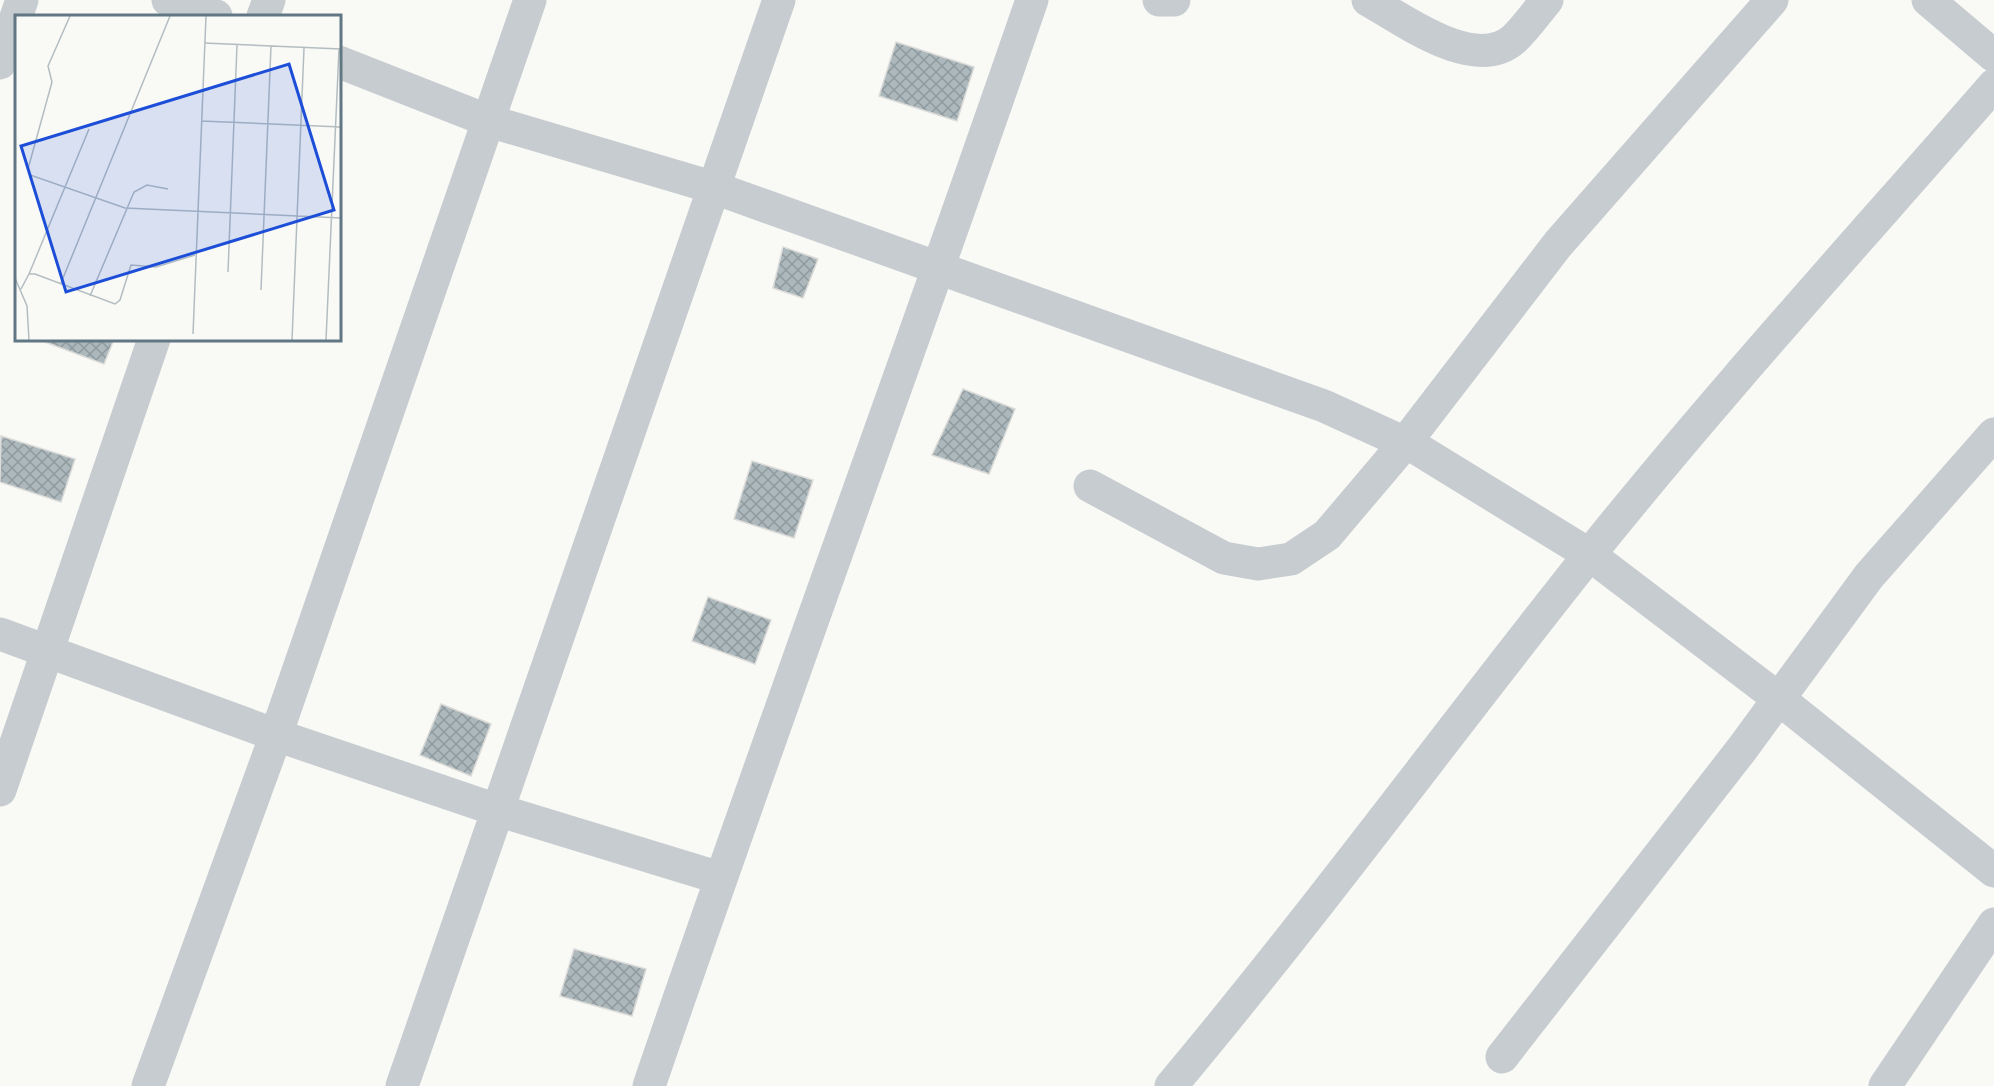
<svg xmlns="http://www.w3.org/2000/svg" width="1994" height="1086" viewBox="0 0 1994 1086" font-family="Jost,sans-serif">
	<defs>
		<pattern id="building-cross-hatch" width="8" height="8" patternUnits="userSpaceOnUse" patternTransform="scale(1.5)"><rect width="8" height="8" fill="#acb8bc"/><path d="M0 0l8 8M0 8l8-8" fill="none" stroke="#8f9a9e"/></pattern>
	</defs>
	<rect width="100%" height="100%" fill="#f9f9f6"/>
	<g fill="url(#building-cross-hatch)" stroke="#dbdbd9" stroke-width="1.5">
		<polygon points="896,42 974,67 957,121 879,96"/>
		<polygon points="783,247 818,259 803,298 773,288"/>
		<polygon points="37,339 114,339 104,364"/>
		<polygon points="963,389 1015,409 989,474 932,455"/>
		<polygon points="1,436 75,459 61,502 0,482"/>
		<polygon points="752,461 813,480 794,538 734,519"/>
		<polygon points="708,597 771,620 755,664 692,641"/>
		<polygon points="441,704 491,724 471,776 420,755"/>
		<polygon points="574,949 646,969 632,1016 560,996"/>
	</g>
	<g fill="none" stroke-linecap="round" stroke-linejoin="round">
		<g stroke="#c6cccf" stroke-width="33">
			<polyline points="168,0 216,16"/>
			<polyline points="1159,0 1174,0"/>
			<path d="M1368 0C1404 20 1475 74 1514 39 1526 28 1536 13 1547 0"/>
			<polyline points="1928,0 1994,56"/>
			<polyline points="263,16 269,0"/>
			<polyline points="339,62 489,121 712,187 1324,406 1416,448 1590,555 1779,699 1994,871"/>
			<polyline points="0,63 22,0"/>
			<polyline points="1090,486 1224,558 1258,564 1291,559 1327,535 1405,443 1558,244 1772,0"/>
			<polyline points="0,634 276,735 497,810 720,878"/>
			<polyline points="0,790 154,339"/>
			<polyline points="1502,1057 1742,749 1869,576 1994,434"/>
			<polyline points="148,1086 276,735 530,0"/>
			<polyline points="402,1086 779,0"/>
			<path d="M649 1086C773 723 907 363 1032 0"/>
			<path d="M1171 1086C1316 913 1449 731 1590 554 1719 393 1858 241 1994 85"/>
			<polyline points="1885,1086 1994,924"/>
		</g>
	</g>
	<g transform="translate(15 15)">
		<rect width="326" height="326" fill="#f9f9f6"/>
		<path fill="none" stroke="#b3bdc1" stroke-width="1.5" d="M55 1 33 51 37 67 13 154 15 160 110 193 326 203M189 28 326 34M186 106 326 112M213 257 222 30M14 259 74 114M0 263 12 291 14 325M46 268 155 1M6 274 14 259H20L100 289 105 285 116 250 141 252 180 240M246 275 256 31M75 281 119 177 132 170 153 174M178 319 191 1M277 325 289 33M311 325 324 34"/>
		<path fill="#1d4ed8" fill-opacity="0.15" stroke="#1d4ed8" stroke-width="3" d="M274 49 319 195 51 277 6 131Z"/>
		<rect width="326" height="326" fill="none" stroke="#617884" stroke-width="3"/>
	</g>
</svg>
